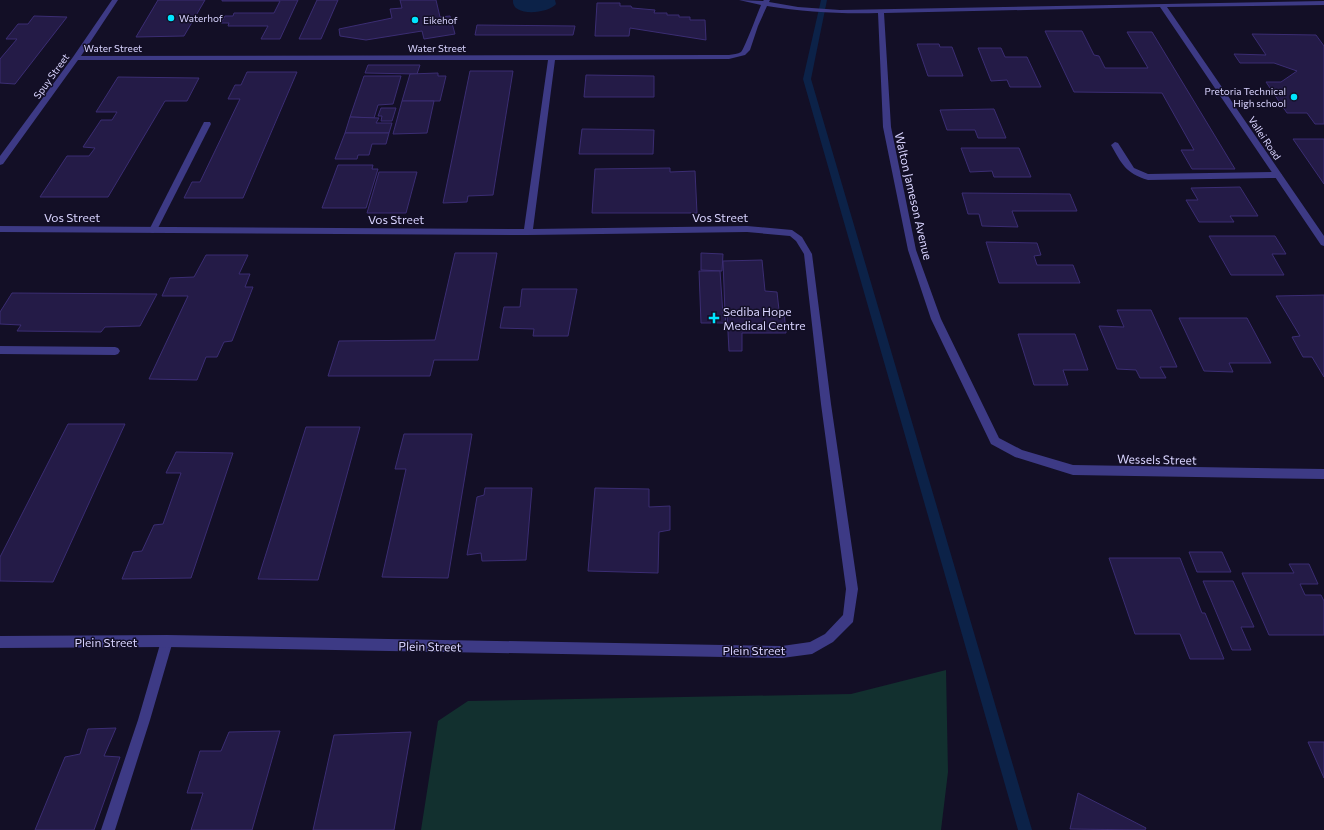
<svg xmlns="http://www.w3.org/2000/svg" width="1324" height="830" viewBox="0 0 1324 830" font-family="Commissioner,sans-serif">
	<rect width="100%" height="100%" fill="#130f26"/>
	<polygon fill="#12302f" points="946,670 948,772 941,830 421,830 438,721 468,701 851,694"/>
	<path fill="#0c2248" d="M513 0H555L556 4C548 14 511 17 513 0Z"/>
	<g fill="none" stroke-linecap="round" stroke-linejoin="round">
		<polygon fill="#0c2248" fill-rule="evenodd" points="821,0 827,0 811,79 1032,830 1018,830 803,79"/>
	</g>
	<g fill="#241b47" stroke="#3b2d73">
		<polygon points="158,0 205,0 184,36 136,37"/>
		<polygon points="222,0 298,0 280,39 261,39 268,26 228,26 229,23 221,23 225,16 233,16 234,13 274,13 280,1 222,1"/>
		<polygon points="317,0 338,0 321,39 299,39"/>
		<polygon points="400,0 436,0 440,17 450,16 455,34 424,39 422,31 366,40 340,36 339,29 392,18 390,9 402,8"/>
		<polygon points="597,3 620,3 620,6 631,6 632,8 655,10 654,13 667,13 667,15 679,15 679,17 690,17 690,20 705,20 706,40 630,28 629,36 595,36"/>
		<polygon points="34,16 67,17 15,84 0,83 0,59 17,39 6,39 18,24 28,24"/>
		<polygon points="477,25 575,26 573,35 475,35"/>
		<polygon points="1045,31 1082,31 1094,55 1099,56 1105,68 1148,68 1127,32 1152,32 1235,169 1192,169 1181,150 1194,150 1162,93 1074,92"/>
		<polygon points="1252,34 1316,35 1324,46 1324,124 1315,124 1307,113 1287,113 1266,82 1281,82 1297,71 1274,63 1240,63 1234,54 1266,55"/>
		<polygon points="917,44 939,44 940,47 952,47 963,76 928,76"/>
		<polygon points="978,48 1001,48 1005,57 1027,57 1041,87 1010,87 1007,80 991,81"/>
		<polygon points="368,65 420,65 417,74 365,73"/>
		<polygon points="470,71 513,71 493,195 468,196 467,202 443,203"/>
		<polygon points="247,72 297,72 243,198 184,198 192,182 200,182 240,99 228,99 235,85 241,85"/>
		<polygon points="438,73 438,76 446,76 440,101 402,101 410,74"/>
		<polygon points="586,75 654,76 654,97 584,97"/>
		<polygon points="364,76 401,76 393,104 378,105 374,118 350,117"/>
		<polygon points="118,77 199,78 187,101 165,101 108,197 40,197 67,156 89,156 95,148 83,147 101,120 112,120 117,112 96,112"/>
		<polygon points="402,101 434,101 427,133 393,134"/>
		<polygon points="381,108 396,108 392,121 381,121 382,116 378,116"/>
		<polygon points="994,109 1006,138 978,138 975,130 947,130 940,110"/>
		<polygon points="350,117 379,118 376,123 392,123 389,133 345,133"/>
		<polygon points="582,129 654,130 653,154 579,154"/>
		<polygon points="345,133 389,133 386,144 372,144 369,155 358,155 357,159 335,159"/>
		<polygon points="1293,139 1324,139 1324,184"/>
		<polygon points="961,148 1019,148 1031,177 994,177 992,171 970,172"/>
		<polygon points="338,165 373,165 372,169 378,169 366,208 322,208"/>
		<polygon points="670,168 670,172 695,171 697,213 592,213 595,169"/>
		<polygon points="379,172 417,172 406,213 367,213"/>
		<polygon points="1240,187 1258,216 1230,216 1234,222 1199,222 1186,200 1198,200 1191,188"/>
		<polygon points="962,193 1070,194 1077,211 1012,211 1018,227 982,226 979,214 968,214"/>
		<polygon points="1209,236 1275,236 1286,254 1272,254 1284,275 1231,275"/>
		<polygon points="986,242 1037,243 1041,255 1034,256 1037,265 1073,265 1080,283 999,283"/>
		<polygon points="455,253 497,253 478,360 434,360 430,376 328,376 339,341 435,340"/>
		<polygon points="701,253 723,254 722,271 701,270"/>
		<polygon points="206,255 248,255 239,274 250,274 245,287 253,287 232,341 224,342 217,357 206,357 197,380 149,379 188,296 162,296 170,278 194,277"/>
		<polygon points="762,260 765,291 777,292 779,310 784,311 786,333 742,333 742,351 729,351 727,313 725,313 723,261"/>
		<polygon points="699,271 720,271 723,315 726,315 725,323 701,323"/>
		<polygon points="522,289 577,289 568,336 533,336 534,329 500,328 504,307 520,307"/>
		<polygon points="12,293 157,294 140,326 105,327 101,332 17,331 21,325 0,324 0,312"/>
		<polygon points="1324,295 1324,377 1312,357 1303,357 1292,337 1300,336 1276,296"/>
		<polygon points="1117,310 1151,310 1177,367 1160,367 1166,378 1140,378 1136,370 1117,369 1099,326 1124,327"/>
		<polygon points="1179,318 1247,318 1271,363 1229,363 1233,372 1204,371"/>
		<polygon points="1018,334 1075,334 1088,370 1063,370 1068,385 1034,385"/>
		<polygon points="68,424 125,424 53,582 0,581 0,557"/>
		<polygon points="306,427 360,427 318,580 258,579"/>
		<polygon points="404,434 472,434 448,578 382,577 406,469 395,469"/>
		<polygon points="176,452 233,453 191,578 122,579 133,552 142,551 154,525 163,524 181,473 166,473"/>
		<polygon points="485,488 532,488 526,560 482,561 481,553 467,555 477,497 484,495"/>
		<polygon points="595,488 649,489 649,507 670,506 670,530 659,532 658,573 588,571"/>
		<polygon points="1189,552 1222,552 1231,572 1197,572"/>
		<polygon points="1109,558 1180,558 1202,613 1205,613 1224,659 1190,659 1180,634 1135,634"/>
		<polygon points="1289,564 1309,564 1318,584 1300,584 1305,595 1321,595 1324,601 1324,635 1269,635 1242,573 1294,573"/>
		<polygon points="1203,581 1233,581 1254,627 1241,627 1251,650 1232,650"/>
		<polygon points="116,728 104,756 120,757 94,830 35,830 65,757 80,754 88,729"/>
		<polygon points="280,731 252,830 191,830 203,793 187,793 200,751 221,751 229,732"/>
		<polygon points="411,732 394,830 313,830 334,735"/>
		<polygon points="1308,742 1324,742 1324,778"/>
		<polygon points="1078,793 1146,828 1145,830 1070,829"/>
	</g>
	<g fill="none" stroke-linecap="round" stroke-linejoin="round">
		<g fill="#3d3a85" fill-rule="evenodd">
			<polygon points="204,122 210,122 211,124 157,230 153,233 150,232 149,230"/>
			<path d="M1115 142 1118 143 1134 168 1148 174 1278 172 1282 175 1278 178 1148 180C1125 173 1122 164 1111 145Z"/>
			<polygon points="0,346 115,347 118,348 120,351 118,354 115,355 0,354"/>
			<polygon points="167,635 171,637 173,641 150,720 115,830 101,830 138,720 161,641 163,637"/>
		</g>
		<path fill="#3d3a85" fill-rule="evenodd" d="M112 0H118L81 56 729 55C733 54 738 54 741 52 744 50 758 12 761 5L739 0 763 1 764 0H770L769 2 798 7 840 10 1324 1V5L1167 7 1324 236V246L1321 245 1160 7 884 13 891 127 916 250 941 319 999 438 1022 450 1073 465 1324 469V479L1073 475 1015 457 991 444 931 319 908 250 883 127 878 13C840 14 804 12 767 6L758 26 750 50 745 55 729 59 555 60 533 229 747 226 792 230 802 237 812 254 831 404 858 589 853 622 833 642 812 654 782 658 167 647 0 648V636L167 635 782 646 810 642 825 634 843 615 846 589 821 404 804 254 796 241 790 236 747 232 528 235 0 232V226L524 229 548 60H78L3 164 0 165V156L73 57Z"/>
	</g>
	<g fill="#00e5ff" stroke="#130f26" stroke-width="1.5">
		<circle cx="171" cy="18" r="4"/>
		<circle cx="415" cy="20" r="4"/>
		<circle cx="1294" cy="97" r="4"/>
		<path d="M712 312h4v4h4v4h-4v4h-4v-4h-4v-4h4z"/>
	</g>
	<g text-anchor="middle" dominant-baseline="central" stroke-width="3" stroke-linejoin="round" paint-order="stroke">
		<g font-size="10" fill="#d9d4ff" stroke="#130f26" text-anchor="start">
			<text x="179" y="18">Waterhof</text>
			<text x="423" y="20">Eikehof</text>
			<text x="1286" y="91" text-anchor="end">Pretoria Technical<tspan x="1286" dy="12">High school</tspan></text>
		</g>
		<g font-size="10" fill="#d9d4ff" stroke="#130f26">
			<text x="113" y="48">Water Street</text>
			<text x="437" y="48">Water Street</text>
			<text transform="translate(51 76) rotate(-54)">Spuy Street</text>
			<text transform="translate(1265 138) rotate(56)">Vallei Road</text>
		</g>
		<g font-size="12" fill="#d9d4ff" stroke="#130f26">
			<text transform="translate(914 196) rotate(77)">Walton Jameson Avenue</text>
			<text x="72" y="217">Vos Street</text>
			<text x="720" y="217">Vos Street</text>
			<text x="396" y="219">Vos Street</text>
			<text transform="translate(1157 459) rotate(1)">Wessels Street</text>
			<text x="106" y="642">Plein Street</text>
			<text transform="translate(430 646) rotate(1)">Plein Street</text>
			<text x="754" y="650">Plein Street</text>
		</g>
		<g font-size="12" fill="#d9d4ff" stroke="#130f26" text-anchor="start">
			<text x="723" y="311">Sediba Hope<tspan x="723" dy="14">Medical Centre</tspan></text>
		</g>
	</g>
</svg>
